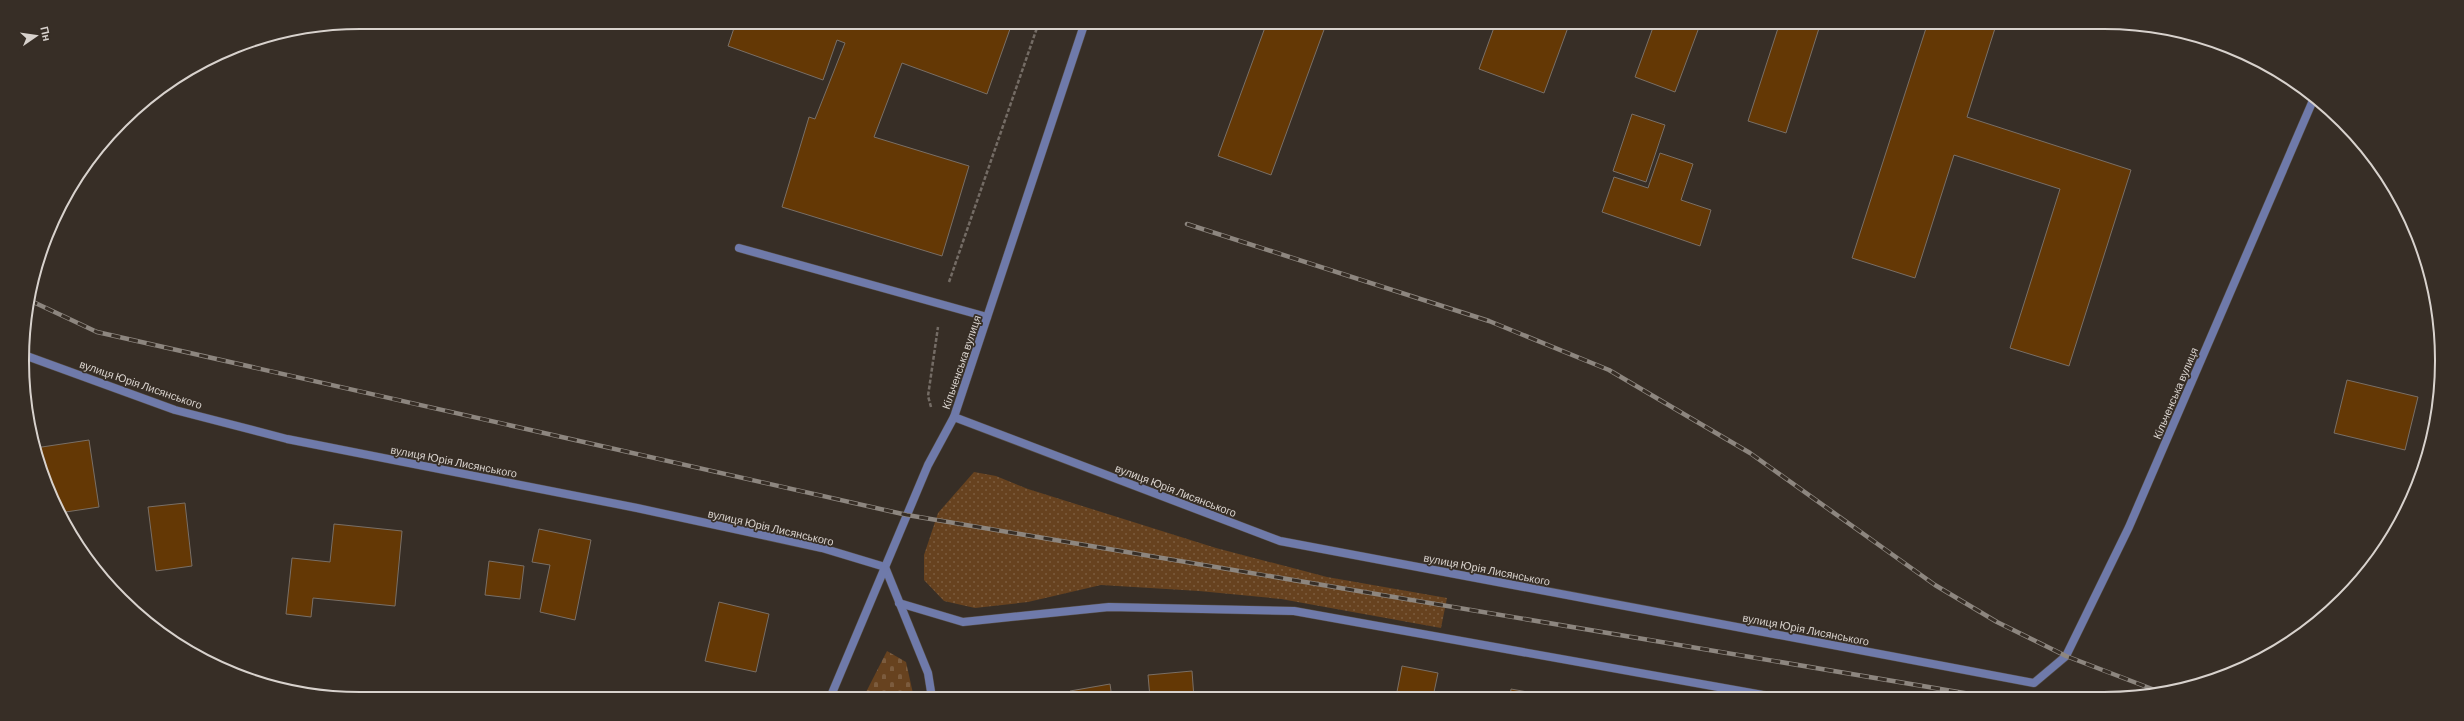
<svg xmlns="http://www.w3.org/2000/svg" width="2464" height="721" viewBox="0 0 2464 721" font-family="Barlow,sans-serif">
	<defs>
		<pattern id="grass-dots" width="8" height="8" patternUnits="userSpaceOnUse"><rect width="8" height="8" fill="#67421f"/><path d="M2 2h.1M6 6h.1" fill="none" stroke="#7c5c3e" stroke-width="1.8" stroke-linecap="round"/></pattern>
		<pattern id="cemetery-stones" width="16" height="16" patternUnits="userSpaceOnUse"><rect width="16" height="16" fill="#67421f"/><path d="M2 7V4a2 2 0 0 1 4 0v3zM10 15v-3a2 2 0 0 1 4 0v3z" fill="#7c5c3e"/></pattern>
	</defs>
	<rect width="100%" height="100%" fill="#372e26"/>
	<polygon fill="url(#grass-dots)" points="974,472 996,476 1028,489 1216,548 1327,577 1447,598 1441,628 1281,599 1199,591 1101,585 1028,602 975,608 944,601 924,580 924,555 938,513"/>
	<polygon fill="url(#cemetery-stones)" points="887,651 906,662 914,698 863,698"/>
	<g fill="#643805" stroke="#796f66">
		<polygon points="736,22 991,22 1010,29 987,94 902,63 874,137 969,166 942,256 782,207 809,117 815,119 845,43 837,40 823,80 728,46"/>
		<polygon points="1267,22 1312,22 1325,27 1271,175 1218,156"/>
		<polygon points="1496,22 1570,22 1544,93 1479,69"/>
		<polygon points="1655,22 1701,22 1675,92 1635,77"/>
		<polygon points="1780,22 1821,22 1786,133 1748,121"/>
		<polygon points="1928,22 1997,22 1967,117 2131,170 2069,366 2010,348 2060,189 1954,155 1915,278 1852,258"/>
		<polygon points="1632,114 1665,125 1646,182 1613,171"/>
		<polygon points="1660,153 1693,164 1681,200 1711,210 1700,246 1602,212 1614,177 1648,188"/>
		<polygon points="2347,380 2418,397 2405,450 2334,433"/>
		<polygon points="89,440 99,507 59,513 35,448"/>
		<polygon points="185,503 192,566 156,571 148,507"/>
		<polygon points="334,524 402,531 395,606 313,598 311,617 286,614 292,558 330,562"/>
		<polygon points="539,529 591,540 575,620 540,612 550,565 532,562"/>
		<polygon points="489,561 524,566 520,599 485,595"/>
		<polygon points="719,602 769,614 756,672 705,661"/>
		<polygon points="1402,666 1438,673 1433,697 1396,697"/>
		<polygon points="1192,671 1194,698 1150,698 1148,675"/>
		<polygon points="1110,684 1112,698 1072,698 1070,691"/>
		<polygon points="1511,689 1544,695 1544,697 1510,697"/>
		<polygon points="1280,692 1281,698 1241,698 1241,696"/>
	</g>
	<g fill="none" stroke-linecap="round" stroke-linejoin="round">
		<g stroke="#544c44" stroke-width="9">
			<polyline id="service" points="739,248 987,317"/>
		</g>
		<g stroke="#544c44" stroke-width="9">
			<g id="minor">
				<polyline points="24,355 175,410 287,439 637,508 822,548 885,567 928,673 932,698"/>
				<polyline points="954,417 1280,541 2034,683 2066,656 2129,527 2314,98"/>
				<polyline points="899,603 963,622 1109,607 1294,611 1774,697"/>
				<polyline points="830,698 928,465 954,417 1085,22"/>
			</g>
		</g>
		<g stroke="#746c65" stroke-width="2.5" stroke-dasharray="4 2" stroke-linecap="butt">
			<polyline points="949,282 1039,22"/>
			<polyline points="931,407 928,396 938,327"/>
		</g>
		<use href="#service" stroke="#6f7aaa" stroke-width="8"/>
		<use href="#minor" stroke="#6f7aaa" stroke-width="8"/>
		<g stroke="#8d867f" stroke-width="4.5">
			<g id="rail">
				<polyline points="1187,224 1489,321 1609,370 1750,453 1935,585 1997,622 2066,656 2160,692"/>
				<polyline points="29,300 97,332 907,515 1982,696"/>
			</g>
		</g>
		<use href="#rail" stroke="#372e26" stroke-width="3" stroke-dasharray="9" stroke-linecap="butt"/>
	</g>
	<g text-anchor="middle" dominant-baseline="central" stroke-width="3.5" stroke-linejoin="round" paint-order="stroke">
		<g font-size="11" fill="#d8d2cd" stroke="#372e26">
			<text transform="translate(961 362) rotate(-71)">Кільченська вулиця</text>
			<text transform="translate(141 384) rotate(19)">вулиця Юрія Лисянського</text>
			<text transform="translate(2175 393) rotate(-67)">Кільченська вулиця</text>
			<text transform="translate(454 461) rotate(11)">вулиця Юрія Лисянського</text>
			<text transform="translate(1176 490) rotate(21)">вулиця Юрія Лисянського</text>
			<text transform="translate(771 527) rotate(13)">вулиця Юрія Лисянського</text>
			<text transform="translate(1487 569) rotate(11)">вулиця Юрія Лисянського</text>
			<text transform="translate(1806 629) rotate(11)">вулиця Юрія Лисянського</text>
		</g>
	</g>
	<path d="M0 0H2464V721H0ZM360 29H2104A331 331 0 0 1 2435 360V361A331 331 0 0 1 2104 692H360A331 331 0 0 1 29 361V360A331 331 0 0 1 360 29Z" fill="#372e26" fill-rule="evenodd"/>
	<path fill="none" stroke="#d8d2cd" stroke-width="2" d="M360 29H2104A331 331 0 0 1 2435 360V361A331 331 0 0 1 2104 692H360A331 331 0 0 1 29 361V360A331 331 0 0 1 360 29Z"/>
	<g transform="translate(36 36) rotate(77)" stroke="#372e26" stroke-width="3" paint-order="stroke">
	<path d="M0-3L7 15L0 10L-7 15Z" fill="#d8d2cd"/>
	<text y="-6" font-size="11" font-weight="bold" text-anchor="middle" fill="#d8d2cd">Пн</text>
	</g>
</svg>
